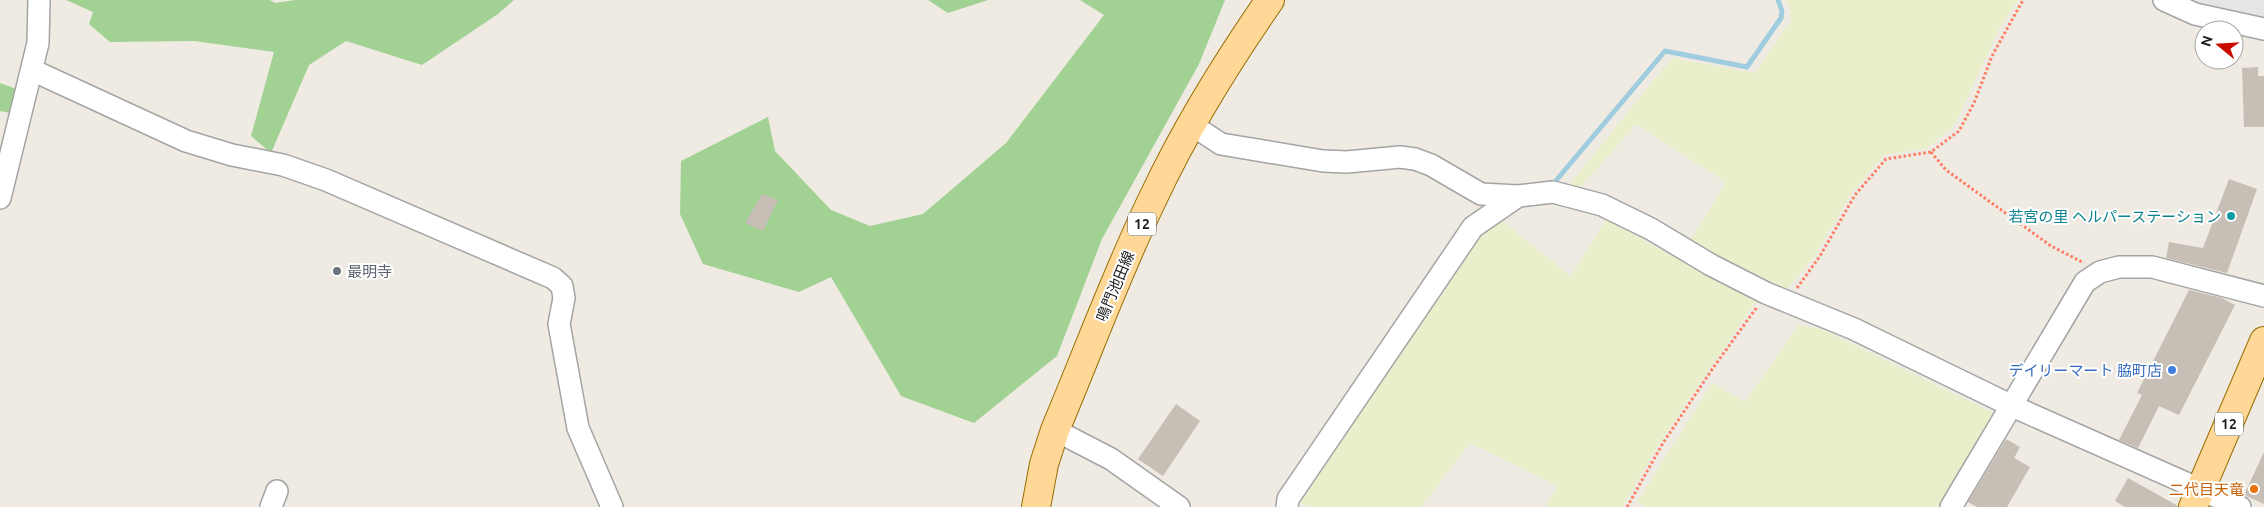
<svg xmlns="http://www.w3.org/2000/svg" width="2264" height="507" viewBox="0 0 2264 507" font-family="Ubuntu,'Noto Sans JP',sans-serif">
	<rect width="100%" height="100%" fill="#efebe2"/>
	<g fill="#eaefcb">
		<polygon points="1785,0 2018,0 1999,29 1954,126 1928,148 1884,155 1851,194 1812,260 1786,290 1774,288 1690,241 1726,182 1636,124 1579,189 1569,185 1672,58 1755,73 1791,20 1789,3"/>
		<polygon points="1497,217 1571,276 1606,220 1756,301 1660,442 1622,507 1545,507 1558,486 1470,443 1421,507 1314,507 1298,502 1478,228"/>
		<polygon points="1799,325 1821,329 1999,416 1944,507 1647,507 1637,502 1712,383 1745,402"/>
	</g>
	<g fill="#a2d194">
		<polygon points="66,0 270,0 275,3 295,0 514,0 498,14 422,65 346,41 309,65 271,153 251,136 274,52 194,41 110,42 89,24 93,12"/>
		<polygon points="928,0 988,0 948,13"/>
		<polygon points="1080,0 1225,0 1199,64 1102,239 1057,356 974,423 901,396 831,277 799,292 703,264 680,214 681,161 768,117 775,151 831,210 870,226 923,214 1006,143 1104,15"/>
		<polygon points="0,83 16,89 10,113 0,111"/>
	</g>
	<polygon fill="#e5e5e5" points="2175,0 2264,0 2264,20"/>
	<g fill="none" stroke-linecap="round" stroke-linejoin="round">
		<polyline stroke="#9fcddf" stroke-width="5" points="1554,183 1665,51 1747,67 1781,18 1782,11 1778,0"/>
	</g>
	<g fill="#c7beb5">
		<polygon points="2258,67 2258,76 2264,76 2264,127 2244,127 2242,68"/>
		<polygon points="2229,179 2257,189 2227,273 2166,258 2169,242 2203,248"/>
		<polygon points="762,194 778,200 763,231 745,223"/>
		<polygon points="2189,290 2222,298 2235,305 2179,415 2159,406 2138,448 2119,440 2142,395 2137,393"/>
		<polygon points="1176,404 1200,421 1163,476 1138,459"/>
		<polygon points="2006,439 2020,447 2014,458 2030,467 2007,507 1977,507 1968,502"/>
		<polygon points="2264,452 2264,504 2244,495"/>
		<polygon points="2128,478 2178,506 2178,507 2125,507 2115,501"/>
	</g>
	<g fill="none" stroke-linecap="round" stroke-linejoin="round">
		<g stroke="#a4a4a4" stroke-width="24">
			<g id="minor">
				<polyline points="2164,0 2195,14 2264,29"/>
				<polyline points="32,70 186,141 232,155 283,165 326,180 553,278 562,286 564,298 559,324 578,428 612,507"/>
				<polyline points="1192,125 1221,144 1323,161 1347,162 1400,157 1415,159 1431,165 1481,194 1518,196 1553,192 1602,205 1651,229 1711,265 1766,293 1854,329 2012,406 2240,507"/>
				<polyline points="0,198 38,43 39,0"/>
				<polyline points="1055,430 1111,459 1179,507"/>
				<polyline points="271,507 277,491"/>
				<polyline points="1287,507 1288,499 1473,227 1518,196"/>
				<polyline points="1951,507 2085,282 2100,272 2119,267 2152,267 2264,296"/>
			</g>
		</g>
		<g stroke="#966d00" stroke-width="30">
			<g id="major">
				<path d="M1036 507 1044 464 1055 430C1088 352 1117 272 1154 196 1186 128 1227 62 1270 0"/>
				<polyline points="2193,507 2264,341"/>
			</g>
		</g>
		<g stroke="#ff7c63" stroke-width="3" stroke-dasharray="2.5 2.5" stroke-linecap="butt">
			<polyline points="1931,152 1946,170 2051,246 2084,263"/>
			<polyline points="1797,288 1820,256 1855,195 1886,159 1931,152 1959,131 1974,103 1992,56 2023,0"/>
			<polyline points="1627,507 1663,443 1713,368 1757,307"/>
		</g>
		<use href="#minor" stroke="#fff" stroke-width="21"/>
		<use href="#major" stroke="#ffd897" stroke-width="28"/>
	</g>
	<circle fill="#0f9aa8" stroke="#fff" stroke-width="2" cx="2231" cy="216" r="5"/>
	<circle fill="#6b7280" stroke="#fff" stroke-width="2" cx="337" cy="271" r="5"/>
	<circle fill="#3f7fe0" stroke="#fff" stroke-width="2" cx="2172" cy="370" r="5"/>
	<circle fill="#e8710a" stroke="#fff" stroke-width="2" cx="2254" cy="489" r="5"/>
	<g text-anchor="middle" dominant-baseline="central" stroke-width="4" stroke-linejoin="round" paint-order="stroke">
		<g fill="#fff" stroke="#616161" stroke-width="1">
			<rect x="1128" y="212.5" width="28" height="23" rx="4"/>
			<rect x="2215" y="412.5" width="28" height="23" rx="4"/>
		</g>
		<g font-size="14" font-weight="bold" fill="#1d1d1d">
			<text x="1142" y="224">12</text>
			<text x="2229" y="424">12</text>
		</g>
		<g font-size="15" fill="#0d838f" stroke="#fff" text-anchor="end">
			<text x="2221" y="216">若宮の里 ヘルパーステーション</text>
		</g>
		<g font-size="15" fill="#5b616d" stroke="#fff" text-anchor="start">
			<text x="347" y="271">最明寺</text>
		</g>
		<g font-size="15" fill="#1d1d1d" stroke="#fff">
			<text transform="translate(1115 286) rotate(-67)">鳴門池田線</text>
		</g>
		<g font-size="15" fill="#366cbe" stroke="#fff" text-anchor="end">
			<text x="2162" y="370">デイリーマート 脇町店</text>
		</g>
		<g font-size="15" fill="#c56008" stroke="#fff" text-anchor="end">
			<text x="2244" y="489">二代目天竜</text>
		</g>
	</g>
	<g transform="translate(2219 45) rotate(288)"><circle r="24" fill="#ffffff" stroke="#a5a5a5"/>
	<path d="M0-4L9 19L0 12L-9 19Z" fill="#ca0c00"/>
	<text y="-8" font-size="14" font-weight="bold" text-anchor="middle" fill="#1d1d1d">N</text>
	</g>
</svg>
